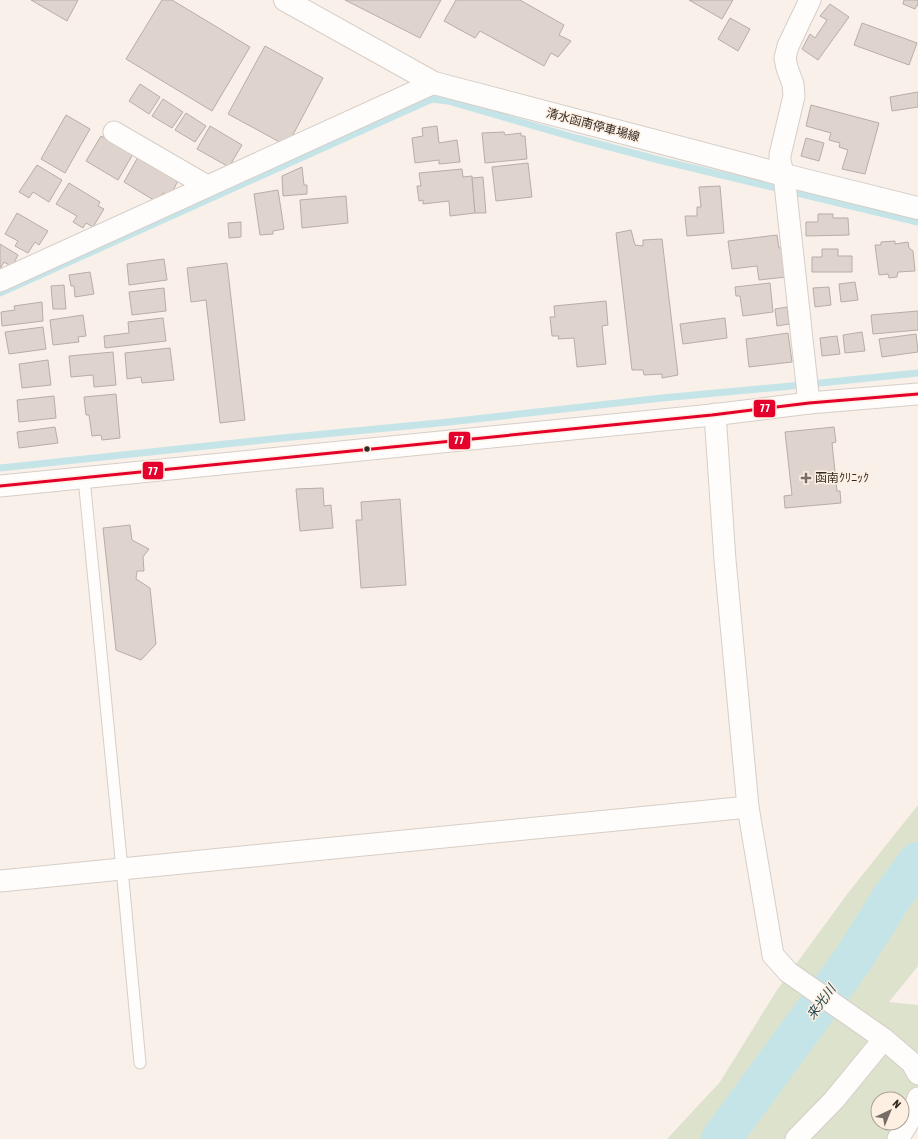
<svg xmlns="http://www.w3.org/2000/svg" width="918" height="1139" viewBox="0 0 918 1139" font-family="'Asap Condensed','Noto Sans JP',sans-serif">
	<rect width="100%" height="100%" fill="#f8f0e9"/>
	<path fill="#dde2cd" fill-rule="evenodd" d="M918 805V966L889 1002 918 1005V1104L889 1139H667L720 1082 777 990 848 893ZM878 1099H902V1123H878Z"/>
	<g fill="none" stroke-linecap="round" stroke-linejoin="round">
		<g stroke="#c5e4e8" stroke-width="7">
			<polyline points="0,293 432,99 448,101 576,138 659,160 918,222"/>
			<polyline points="0,468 272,439 449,422 662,398 781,387 918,373"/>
		</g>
		<polyline stroke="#c5e4e8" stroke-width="40" points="721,1139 854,958 892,897 918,862"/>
	</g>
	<g fill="#dfd3ce" stroke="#b7ada9">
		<polygon points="31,0 78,0 67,21"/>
		<polygon points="162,0 172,0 250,47 212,111 126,59"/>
		<polygon points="345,0 441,0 420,38"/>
		<polygon points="456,0 520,0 564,25 559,35 571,41 558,57 551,53 544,66 480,31 475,38 444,21"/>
		<polygon points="689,0 733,0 722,19"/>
		<polygon points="904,0 918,0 918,6 917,5 915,9 903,4"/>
		<polygon points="830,4 849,17 818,60 802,49 810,34 815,38 827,20 820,16"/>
		<polygon points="730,18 750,29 738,51 718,39"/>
		<polygon points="862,23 917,43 909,65 854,45"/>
		<polygon points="265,46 323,78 287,146 228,114"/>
		<polygon points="140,84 160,97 149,114 129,101"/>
		<polygon points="918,92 918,107 892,111 890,97"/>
		<polygon points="163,99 183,112 172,128 152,116"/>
		<polygon points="811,105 879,123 865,174 842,169 848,150 839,147 840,143 829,140 831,133 806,126"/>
		<polygon points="186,113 206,126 195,142 175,130"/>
		<polygon points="66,115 90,129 65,173 41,159"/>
		<polygon points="210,126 242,145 229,167 197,149"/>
		<polygon points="437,126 439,143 457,140 460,162 439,164 439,160 415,163 412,138 423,136 422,128"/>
		<polygon points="504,132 505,135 521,133 521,136 525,136 527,159 485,163 482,133"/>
		<polygon points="101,136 133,154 118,180 86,161"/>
		<polygon points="806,138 824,143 819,161 801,156"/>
		<polygon points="138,157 179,179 170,196 163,193 157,202 124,182"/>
		<polygon points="528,163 532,197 496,201 492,167"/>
		<polygon points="37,165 62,180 49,202 33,192 29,198 19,192"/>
		<polygon points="302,167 304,185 307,185 307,194 283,196 282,176"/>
		<polygon points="462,169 463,177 472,176 475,213 450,216 449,201 423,204 423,200 419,201 417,186 421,186 419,173"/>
		<polygon points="483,177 486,213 475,213 472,178"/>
		<polygon points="69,183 100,202 98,206 104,209 93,227 86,223 83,228 73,222 77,216 56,204"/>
		<polygon points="720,186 724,233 687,236 685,216 697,216 697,207 701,207 699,187"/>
		<polygon points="278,190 284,229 273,231 273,234 260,235 254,194"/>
		<polygon points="346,196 348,223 302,228 300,200"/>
		<polygon points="17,213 48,231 39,245 35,242 28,253 15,246 18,241 5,234"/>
		<polygon points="818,214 833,214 833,218 848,218 849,235 806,236 806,222 818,222"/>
		<polygon points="241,222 241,237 229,238 228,223"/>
		<polygon points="631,230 635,245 643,246 643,240 662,239 678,375 662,378 662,374 644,375 643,370 632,370 616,233"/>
		<polygon points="777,235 779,248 782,248 786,277 759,280 757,266 732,269 728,241"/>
		<polygon points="895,241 895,244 908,242 909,248 913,251 915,271 898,272 897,277 889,278 888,274 879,275 875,245 881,245 881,242"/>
		<polygon points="0,244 18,255 12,267 4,262 0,269"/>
		<polygon points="822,249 838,249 838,256 852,256 852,272 812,272 812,257 822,257"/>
		<polygon points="164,259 167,280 129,285 127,264"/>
		<polygon points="227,263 245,420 220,423 206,300 191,302 187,268"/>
		<polygon points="90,272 94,294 75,297 74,286 71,286 69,275"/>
		<polygon points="855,282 858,300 841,302 839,284"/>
		<polygon points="770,283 773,312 743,316 740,296 736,296 735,287"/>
		<polygon points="64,285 66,309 53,309 51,286"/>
		<polygon points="829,287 831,305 815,307 813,288"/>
		<polygon points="164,288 166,311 132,315 129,292"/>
		<polygon points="606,301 608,325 602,326 606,364 577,367 574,338 558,339 559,336 552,336 550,317 555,317 554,306"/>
		<polygon points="42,302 43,321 2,326 1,312 15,310 14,306"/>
		<polygon points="787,307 789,324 777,326 775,309"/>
		<polygon points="918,311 918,330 873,334 871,315"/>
		<polygon points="83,315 86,336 78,337 79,342 53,345 50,320"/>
		<polygon points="163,318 166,341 105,348 104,336 129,333 128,322"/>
		<polygon points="725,318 727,338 683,344 680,324"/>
		<polygon points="43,327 46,349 9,354 5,332"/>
		<polygon points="862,332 865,351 845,353 843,335"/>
		<polygon points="788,333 792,362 749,367 746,339"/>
		<polygon points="916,334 918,352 882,357 879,339"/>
		<polygon points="837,336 840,354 822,356 820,338"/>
		<polygon points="170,348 174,380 142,383 141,377 127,379 125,353"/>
		<polygon points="113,352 116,385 94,387 93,375 71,377 69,356"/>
		<polygon points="48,360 51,385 22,388 19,364"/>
		<polygon points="116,394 120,438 102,440 101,435 92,436 89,415 86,415 84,397"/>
		<polygon points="54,396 56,418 19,422 17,400"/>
		<polygon points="55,427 58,443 19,448 17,432"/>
		<polygon points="834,427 836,442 832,443 837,491 840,491 841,503 785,508 784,496 792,495 785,432"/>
		<polygon points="323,488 324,506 331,505 333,528 300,531 296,489"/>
		<polygon points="400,499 406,585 361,588 356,520 362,520 361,502"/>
		<polygon points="130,525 132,540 149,549 143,557 144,571 137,571 136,579 150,588 156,644 141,660 116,650 103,528"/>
	</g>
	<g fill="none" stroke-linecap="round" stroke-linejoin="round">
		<g stroke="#d6cec7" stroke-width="13">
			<polyline id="lane" points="84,478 122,869 140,1063"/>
		</g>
		<g stroke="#d6cec7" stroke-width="23">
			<g id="street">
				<polyline points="114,132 207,186"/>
				<polyline points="0,281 434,83"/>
				<polyline points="809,403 784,175 780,162 780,155 794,96 793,84 787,68 785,58 788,46 810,0"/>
				<polyline points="715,414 725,560 748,807 773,955 788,972 884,1039 912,1063 918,1074"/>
				<polyline points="0,486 712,415 809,403 918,394"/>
				<polyline points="0,881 748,807"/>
				<polyline points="796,1139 834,1100 884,1039"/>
				<polyline points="898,1139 912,1116 918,1098"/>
			</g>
		</g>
		<g stroke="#d6cec7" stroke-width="24">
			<polyline id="secondary" points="285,0 434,83 784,175 918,208"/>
		</g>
		<use href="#lane" stroke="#fefdfc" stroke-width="11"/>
		<use href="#street" stroke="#fefdfc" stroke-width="21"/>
		<use href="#secondary" stroke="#fefdfc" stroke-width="22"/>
		<g stroke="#feefe3" stroke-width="6">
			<polyline id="bus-1" points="0,486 712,415 809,403 918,394"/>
		</g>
		<use href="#bus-1" stroke="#e4002b" stroke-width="3"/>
	</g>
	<circle fill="#322921" stroke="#feefe3" stroke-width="1.5" cx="367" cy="449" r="3.5"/>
	<path fill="#776f67" stroke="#feefe3" stroke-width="1.5" d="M804 472h4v4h4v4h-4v4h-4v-4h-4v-4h4z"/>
	<g text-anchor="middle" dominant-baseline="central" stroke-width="3" stroke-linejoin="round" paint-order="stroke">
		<g font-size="12" fill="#322921" stroke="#feefe3">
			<text transform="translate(593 125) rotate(15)">清水函南停車場線</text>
		</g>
		<g font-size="12" fill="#322921" stroke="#feefe3" text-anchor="start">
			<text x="815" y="478">函南ｸﾘﾆｯｸ</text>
		</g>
		<g font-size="13" font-style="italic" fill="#19444b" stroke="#feefe3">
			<text transform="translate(821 1002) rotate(-54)">来光川</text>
		</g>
	</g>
	<g stroke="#feefe3" stroke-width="1.5">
		<rect x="753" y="399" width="23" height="19" rx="4" fill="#e4002b"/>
		<rect x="448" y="431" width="23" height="19" rx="4" fill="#e4002b"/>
		<rect x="142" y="461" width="22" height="19" rx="4" fill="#e4002b"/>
	</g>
	<g font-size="11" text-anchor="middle" font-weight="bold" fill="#fff">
		<text x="765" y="412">77</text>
		<text x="459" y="444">77</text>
		<text x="153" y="475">77</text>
	</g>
	<g transform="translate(890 1111) rotate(44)"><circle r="19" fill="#feefe3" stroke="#aca095"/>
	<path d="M0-3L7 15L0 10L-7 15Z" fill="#776f67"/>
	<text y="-6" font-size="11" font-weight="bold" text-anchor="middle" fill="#322921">N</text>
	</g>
</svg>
